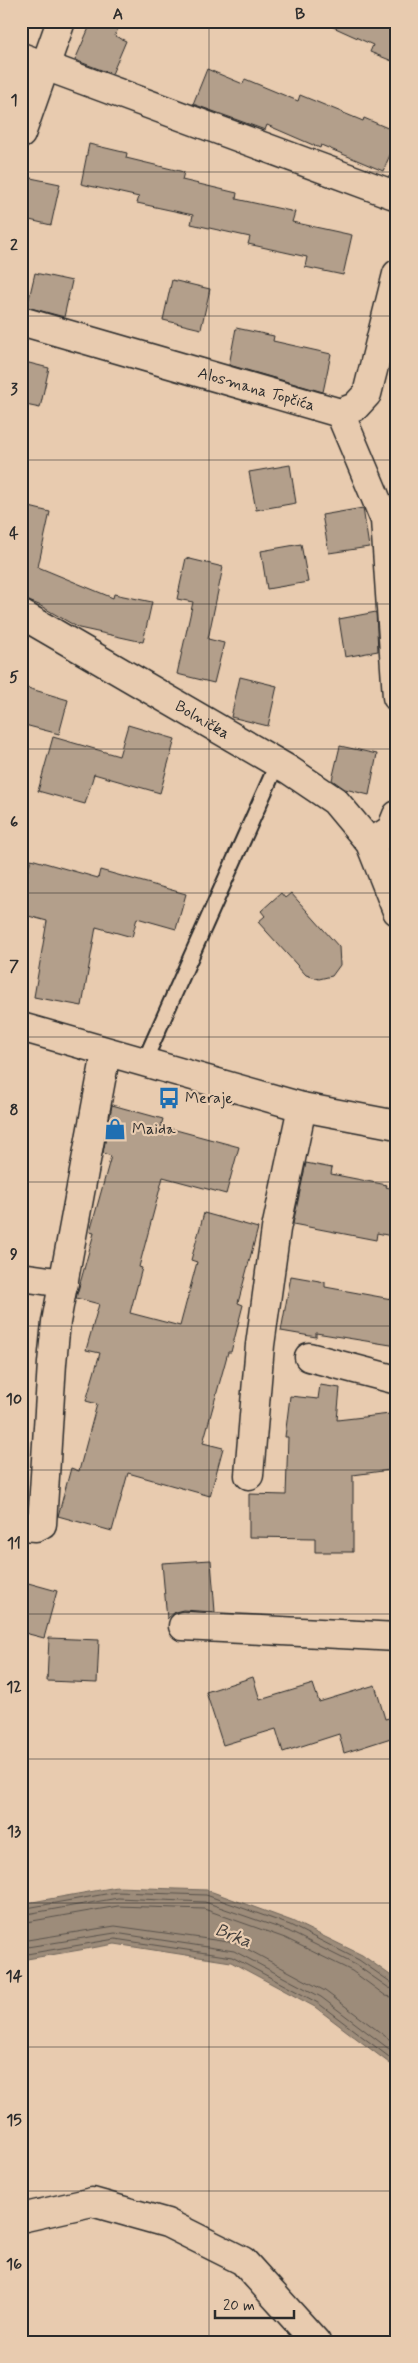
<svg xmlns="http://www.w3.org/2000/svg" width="418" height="2363" viewBox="0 0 418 2363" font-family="Mynerve,sans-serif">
	<rect width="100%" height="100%" fill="#e8cbaf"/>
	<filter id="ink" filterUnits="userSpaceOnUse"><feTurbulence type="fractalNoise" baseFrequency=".02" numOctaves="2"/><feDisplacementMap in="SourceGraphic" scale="10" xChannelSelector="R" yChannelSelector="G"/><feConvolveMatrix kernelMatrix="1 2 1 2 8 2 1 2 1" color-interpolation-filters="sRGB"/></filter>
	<g filter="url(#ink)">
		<polygon fill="#9d8c7a" stroke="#6f655a" points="117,1887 207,1890 292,1921 362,1955 397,1980 397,2069 315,2007 231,1962 115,1944 21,1960 21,1904"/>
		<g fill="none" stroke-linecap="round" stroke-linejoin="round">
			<g stroke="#59524b" stroke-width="1">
				<polyline points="21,1909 117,1892 206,1895 290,1925 359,1960 392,1983 397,1984"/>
				<polyline points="21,1915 118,1898 205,1902 288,1931 356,1965 389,1988 397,1990"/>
				<polyline points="21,1923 118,1906 204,1909 285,1938 352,1971 386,1996 397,1998"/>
				<polyline points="21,1941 115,1926 236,1943 325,1991 397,2045"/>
				<polyline points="21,1948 115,1933 234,1951 321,1997 397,2055"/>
				<polyline points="21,1955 115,1939 232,1957 318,2003 397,2063"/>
			</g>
		</g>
		<g fill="#b39f8b" stroke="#2b2b2b">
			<polygon points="92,21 121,21 115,36 126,41 112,74 75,60"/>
			<polygon points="320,21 397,21 397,63 370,52 373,45"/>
			<polygon points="207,69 243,84 245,79 298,101 300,95 363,121 364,118 397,132 397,139 383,171 321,145 320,148 267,125 265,130 193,104"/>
			<polygon points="89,144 127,153 126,158 184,172 182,180 237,193 236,199 295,212 292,222 352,235 343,275 305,267 307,257 248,244 250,237 191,224 193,215 137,203 139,197 81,184"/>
			<polygon points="21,176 60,184 51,225 21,218"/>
			<polygon points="35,273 72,281 64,317 27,307"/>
			<polygon points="172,280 210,289 201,329 163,320"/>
			<polygon points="236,328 274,336 273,341 331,354 323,392 229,365"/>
			<polygon points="21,361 49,368 40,408 21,404"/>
			<polygon points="290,465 296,503 256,510 249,472"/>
			<polygon points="21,505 50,512 38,567 113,598 114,594 152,602 143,642 79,628 39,605 21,598"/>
			<polygon points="363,508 369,547 329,553 322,515"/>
			<polygon points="301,544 308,582 267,589 261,551"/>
			<polygon points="186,558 223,567 208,639 224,643 214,683 177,674 193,602 177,599"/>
			<polygon points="376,612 378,651 345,657 339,619"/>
			<polygon points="240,677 277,686 268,726 231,717"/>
			<polygon points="21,686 68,700 59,734 21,724"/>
			<polygon points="128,725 175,739 160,793 94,774 85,804 38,791 53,737 119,756"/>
			<polygon points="340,746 377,754 369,795 345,789 332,780"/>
			<polygon points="31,859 98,878 100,870 186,894 176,929 137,918 132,937 96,927 82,1006 34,997 47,921 21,914 21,894"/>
			<polygon points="281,893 285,898 291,893 339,947 340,965 332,976 319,979 306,975 258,922 265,916 261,911"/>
			<polygon points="112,1105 163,1119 161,1126 239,1147 226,1194 163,1177 139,1267 142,1268 130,1313 180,1326 197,1262 191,1260 204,1213 258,1228 238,1303 243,1305 231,1352 228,1352 203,1443 223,1448 210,1496 128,1473 112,1531 58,1516 71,1468 79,1471 97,1404 86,1401 100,1353 86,1350 99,1304 76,1298 94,1233 90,1232 111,1156 103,1153"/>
			<polygon points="306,1163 332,1168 331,1174 387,1185 386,1187 397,1190 397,1237 377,1233 376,1240 293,1224"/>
			<polygon points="291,1276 325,1282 325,1287 397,1300 397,1346 316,1333 316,1337 281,1331"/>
			<polygon points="320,1385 340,1388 337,1420 390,1414 393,1444 397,1443 397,1469 353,1475 353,1552 315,1552 315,1538 249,1537 249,1494 286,1495 288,1437 285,1437 290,1396 318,1399"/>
			<polygon points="211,1560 215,1612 183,1610 175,1612 167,1619 162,1563"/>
			<polygon points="21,1581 57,1591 44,1638 21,1632"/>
			<polygon points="49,1638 99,1640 97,1683 47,1681"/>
			<polygon points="253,1677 260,1700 313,1684 319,1702 375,1685 385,1719 397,1716 397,1736 344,1753 339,1734 283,1752 276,1729 223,1745 206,1692"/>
		</g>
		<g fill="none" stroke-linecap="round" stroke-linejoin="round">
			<g stroke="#2b2b2b" stroke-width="18">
				<polyline id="service" points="144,1062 277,764"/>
			</g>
			<g stroke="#2b2b2b" stroke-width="31">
				<g id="minor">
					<polyline points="21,57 397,196"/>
					<polyline points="21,134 61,21"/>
					<path id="s1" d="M21 321 340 413 355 407 367 394 397 274"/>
					<polyline points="340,413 385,520 397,697"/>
					<path id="s2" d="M21 614 289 770 335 801 370 843 397 911"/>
					<polyline points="370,843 391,830 397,815"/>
					<polyline points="21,1277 64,1283"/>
					<polyline points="309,1357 397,1380"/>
					<polyline points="249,1475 260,1345 276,1229 302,1107"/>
					<polyline points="21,1526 36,1527 42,1524 52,1363 56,1322 106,1053"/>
					<polyline points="183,1626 397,1637"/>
					<polyline points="21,2218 92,2202 167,2223 243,2261 316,2342"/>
				</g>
			</g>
			<g stroke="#2b2b2b" stroke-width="31">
				<polyline id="secondary" points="21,1027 302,1107 397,1125"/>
			</g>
			<use href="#service" stroke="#e8cbaf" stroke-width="14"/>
			<use href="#minor" stroke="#e8cbaf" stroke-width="28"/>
			<use href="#secondary" stroke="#e8cbaf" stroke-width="28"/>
		</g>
	</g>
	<path fill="none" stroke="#2b2b2b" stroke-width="1" stroke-opacity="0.55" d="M209 21V2342M21 172H397M21 316H397M21 460H397M21 604H397M21 749H397M21 893H397M21 1037H397M21 1182H397M21 1326H397M21 1470H397M21 1614H397M21 1759H397M21 1903H397M21 2047H397M21 2191H397"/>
	<defs>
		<g id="bus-bare" transform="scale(1.725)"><path d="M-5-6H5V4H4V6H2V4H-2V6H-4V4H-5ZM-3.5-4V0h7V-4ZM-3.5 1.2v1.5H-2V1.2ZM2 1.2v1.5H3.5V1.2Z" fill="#1f6fb2" stroke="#e8cbaf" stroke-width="2.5" paint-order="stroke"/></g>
		<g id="shop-bare" transform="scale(1.725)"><path d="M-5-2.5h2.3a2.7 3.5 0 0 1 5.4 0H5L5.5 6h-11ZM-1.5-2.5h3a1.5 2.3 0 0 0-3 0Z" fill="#1f6fb2" stroke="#e8cbaf" stroke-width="2.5" paint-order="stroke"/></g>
	</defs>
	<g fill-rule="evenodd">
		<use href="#bus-bare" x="169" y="1098"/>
		<use href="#shop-bare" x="115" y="1129"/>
	</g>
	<g text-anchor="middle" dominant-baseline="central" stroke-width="4.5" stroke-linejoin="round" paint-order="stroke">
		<g font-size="16" fill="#2b2b2b" stroke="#e8cbaf">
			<text stroke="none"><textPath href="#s1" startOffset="245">Alosmana Topčića</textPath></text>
			<text stroke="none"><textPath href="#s2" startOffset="210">Bolnička</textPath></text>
		</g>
		<g font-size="16" fill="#2b2b2b" stroke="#e8cbaf" text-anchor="start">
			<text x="185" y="1098">Meraje</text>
			<text x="132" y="1129">Maida</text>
		</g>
		<g font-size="18" font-style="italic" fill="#423e3b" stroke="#e8cbaf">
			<text transform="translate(233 1936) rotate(22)">Brka</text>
		</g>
	</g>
	<rect width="418" height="2363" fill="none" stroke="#e8cbaf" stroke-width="55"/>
	<path d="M215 2310v8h79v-8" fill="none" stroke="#2b2b2b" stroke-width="2.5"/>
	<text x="223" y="2310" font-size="15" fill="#2b2b2b" stroke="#e8cbaf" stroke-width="4" paint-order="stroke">20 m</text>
	<rect x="28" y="28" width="362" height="2308" fill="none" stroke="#2b2b2b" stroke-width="2"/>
	<g font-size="16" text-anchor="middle" font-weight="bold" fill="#2b2b2b">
		<text x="118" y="19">A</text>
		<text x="300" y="19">B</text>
		<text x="14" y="105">1</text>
		<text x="14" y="250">2</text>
		<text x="14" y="394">3</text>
		<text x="14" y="538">4</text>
		<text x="14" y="682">5</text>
		<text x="14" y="827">6</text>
		<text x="14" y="971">7</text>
		<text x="14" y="1115">8</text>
		<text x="14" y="1259">9</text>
		<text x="14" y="1404">10</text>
		<text x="14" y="1548">11</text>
		<text x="14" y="1692">12</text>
		<text x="14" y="1836">13</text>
		<text x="14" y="1981">14</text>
		<text x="14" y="2125">15</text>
		<text x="14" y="2269">16</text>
	</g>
</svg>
